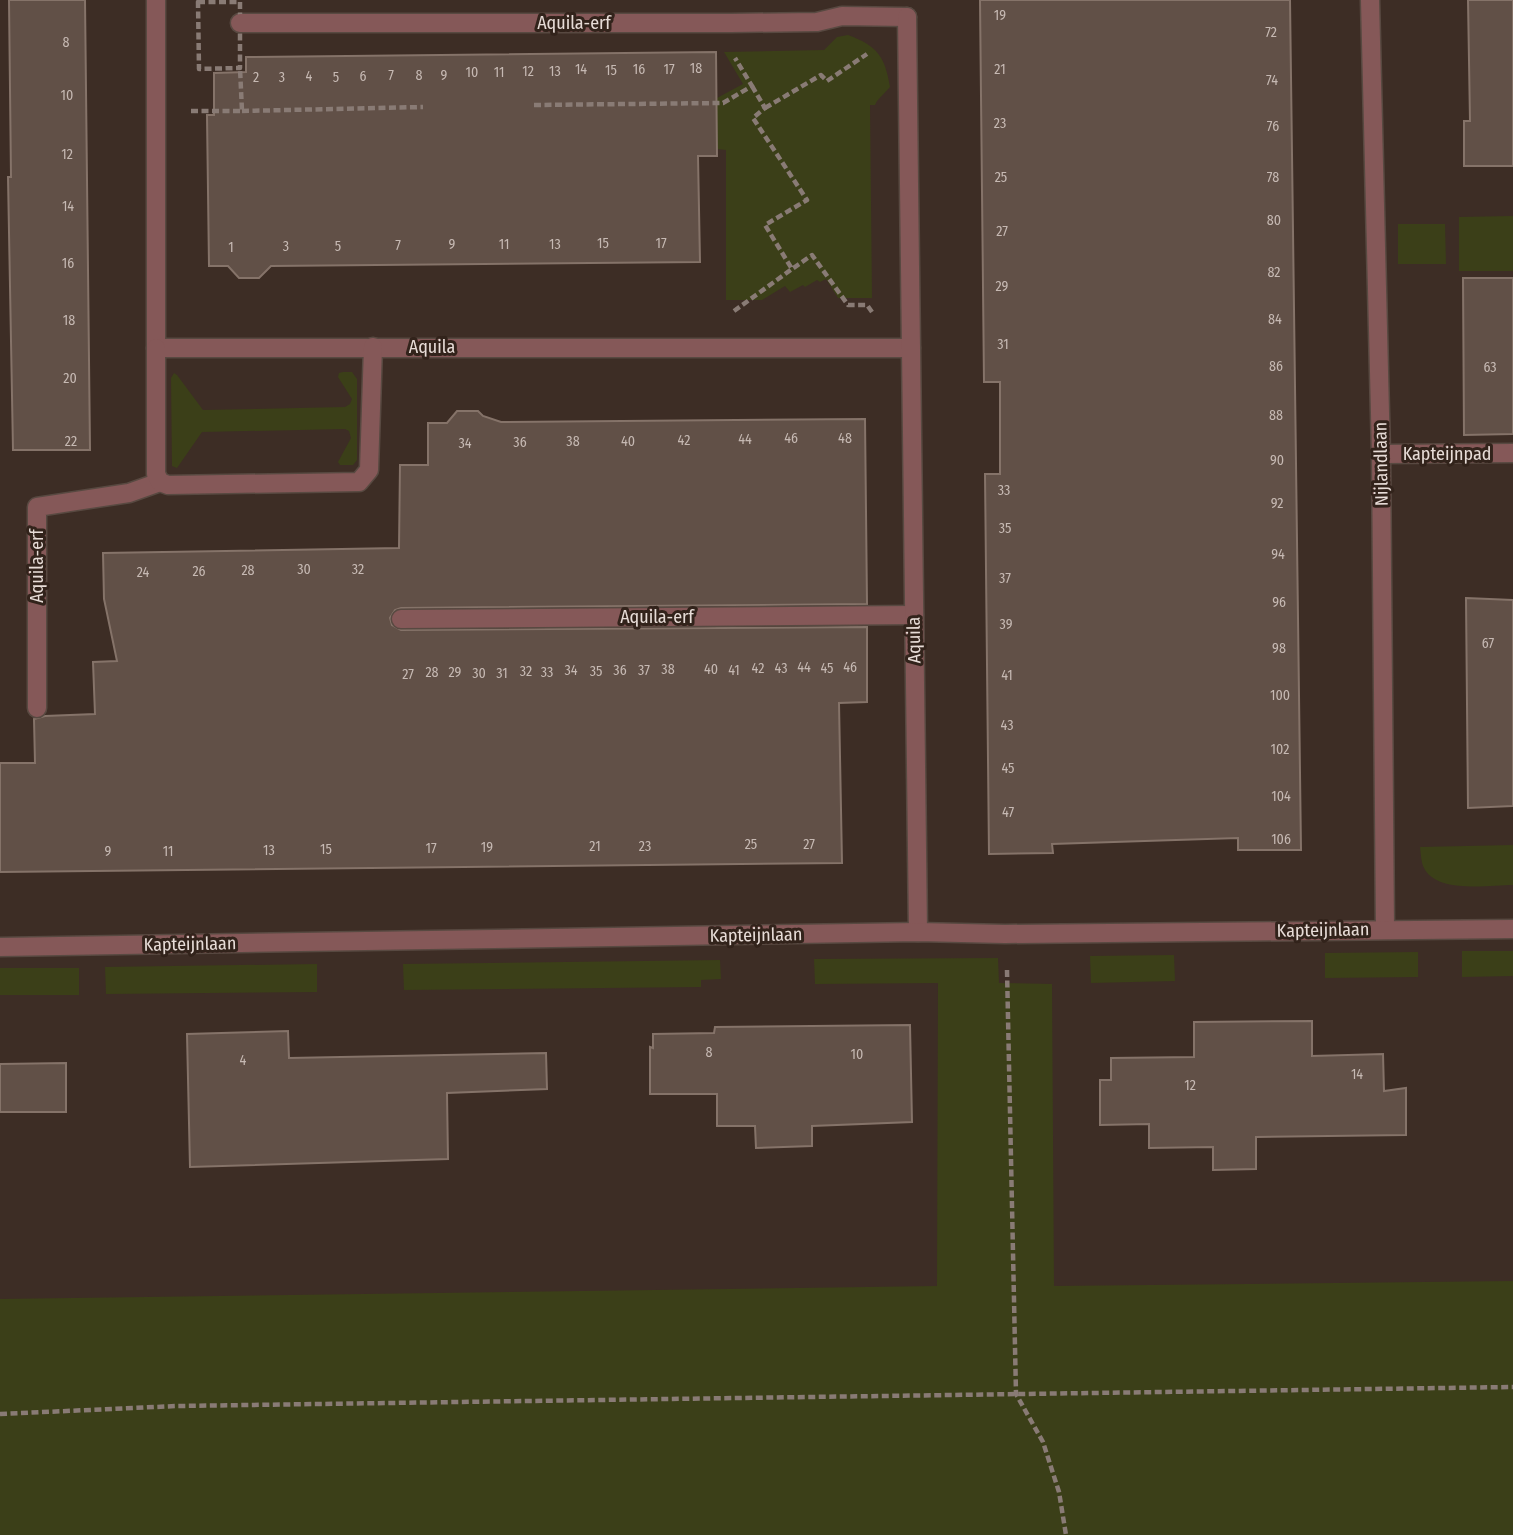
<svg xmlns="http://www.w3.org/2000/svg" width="1513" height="1535" viewBox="0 0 1513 1535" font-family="'Fira Sans Condensed',sans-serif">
	<rect width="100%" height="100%" fill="#3d2d25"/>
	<g fill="#3b3f18">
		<path d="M848 35C878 46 885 57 890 87L877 101 875 105H870L872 298H838L826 279 820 282 817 280 805 287 803 285 790 292 785 286 762 300H726V150L717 149V98L743 84 724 52 824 50 837 37Z"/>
		<polygon points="1513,216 1513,271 1459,271 1459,217"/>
		<polygon points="1398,224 1445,224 1446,264 1398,264"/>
		<polygon points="343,372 352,372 357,379 357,460 353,465 340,465 338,462 351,438 349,431 345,429 202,432 177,468 172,466 171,378 174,373 177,375 203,410 345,407 350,404 352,399 338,377 339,373"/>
		<path d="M1513 845V885C1489 885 1437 894 1424 868 1421 862 1421 854 1420 847Z"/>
		<polygon points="1462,951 1513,951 1513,976 1462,977"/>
		<polygon points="1418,952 1418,977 1325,978 1325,953"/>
		<polygon points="1174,955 1175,981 1091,983 1090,956"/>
		<polygon points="998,958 999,983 1052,984 1054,1286 1513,1281 1513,1535 0,1535 0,1299 937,1286 938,983 815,984 814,959"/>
		<polygon points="720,960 721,979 701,980 701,987 404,990 403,964"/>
		<polygon points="317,964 317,992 106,994 105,967"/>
		<rect x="0" y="968" width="79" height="27"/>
	</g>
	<g fill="#615047" stroke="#857369" stroke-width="2">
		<polygon points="9,0 85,0 90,450 13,450 8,177 11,177"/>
		<polygon points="980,0 1290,0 1301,850 1238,850 1238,838 1052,844 1053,853 989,854 985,474 1000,474 1000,382 984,382"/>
		<polygon points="1468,0 1513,0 1513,166 1464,166 1464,121 1470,121"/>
		<polygon points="716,52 717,156 698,156 700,262 271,266 259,278 239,278 228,266 209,266 207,115 214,115 214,73 246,72 246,57"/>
		<polygon points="1463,278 1513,278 1513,434 1464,435"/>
		<polygon points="457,411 478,411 483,416 501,422 865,419 867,604 401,608 395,610 390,618 392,625 401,630 867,627 867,702 839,703 842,863 0,872 0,763 35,763 34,719 45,716 95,714 93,662 117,661 104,599 103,553 399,548 400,465 428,465 428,423 447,423"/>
		<polygon points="1466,598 1513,600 1513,806 1468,808"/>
		<polygon points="1312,1021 1312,1056 1383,1054 1384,1091 1406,1088 1406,1135 1256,1137 1256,1169 1213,1170 1213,1147 1149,1148 1149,1124 1100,1125 1100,1080 1111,1080 1111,1058 1194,1057 1194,1022"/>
		<polygon points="910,1025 912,1122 812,1126 812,1146 756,1148 755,1126 717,1126 717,1094 650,1094 650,1047 653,1048 653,1034 714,1033 715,1027"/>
		<polygon points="288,1031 289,1058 546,1053 547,1089 447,1093 448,1159 190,1167 187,1034"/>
		<polygon points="66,1063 66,1112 0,1112 0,1064"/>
	</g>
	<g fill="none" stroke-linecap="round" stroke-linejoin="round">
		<g stroke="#584941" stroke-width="21">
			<g id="service">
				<polyline points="240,23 731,23 817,22 842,16 907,17"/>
				<polyline points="1381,454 1513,453"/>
				<polyline points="401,619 914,615"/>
				<polyline points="37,708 37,507 129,493 160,482"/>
			</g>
		</g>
		<g stroke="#584941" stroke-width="21">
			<g id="minor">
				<polyline points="156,0 156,348 911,348"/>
				<polyline points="1370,0 1381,454 1385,929"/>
				<polyline points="907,17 918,932"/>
				<polyline points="156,348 156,474 160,482 168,485 359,482 369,470 373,347"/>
				<polyline points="0,947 918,932 1005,934 1513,929"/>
			</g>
		</g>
		<g stroke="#897b75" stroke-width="4.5" stroke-dasharray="7 3.5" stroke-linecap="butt">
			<polygon points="198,2 240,2 240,68 199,69"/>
			<polyline points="752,86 765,108 753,118 807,200 765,225 792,269 812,255 848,305 867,305 872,312"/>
			<polyline points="534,105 723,103 752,86 735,58"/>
			<polyline points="765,108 821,75 827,81 867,54"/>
			<polyline points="191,111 242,111 240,68"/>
			<polyline points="242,111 423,107"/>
			<polyline points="734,311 792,269"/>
			<polyline points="1007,970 1016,1394 1043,1442 1059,1492 1066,1535"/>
			<polyline points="0,1414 177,1406 1513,1387"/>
		</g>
		<use href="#service" stroke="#855858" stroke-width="18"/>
		<use href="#minor" stroke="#855858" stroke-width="18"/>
	</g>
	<g text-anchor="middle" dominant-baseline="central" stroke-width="6" stroke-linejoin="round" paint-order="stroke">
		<g font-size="14" fill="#c6b9b3">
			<text x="1000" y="15">19</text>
			<text x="1271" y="32">72</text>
			<text x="66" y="42">8</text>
			<text x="696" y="68">18</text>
			<text x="581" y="69">14</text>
			<text x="639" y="69">16</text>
			<text x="669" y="69">17</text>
			<text x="1000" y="69">21</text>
			<text x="611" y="70">15</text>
			<text x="528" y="71">12</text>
			<text x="555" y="71">13</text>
			<text x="472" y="72">10</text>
			<text x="499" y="72">11</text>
			<text x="391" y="75">7</text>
			<text x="419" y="75">8</text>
			<text x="444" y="75">9</text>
			<text x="309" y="76">4</text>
			<text x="363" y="76">6</text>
			<text x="256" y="77">2</text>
			<text x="282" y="77">3</text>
			<text x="336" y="77">5</text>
			<text x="1272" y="80">74</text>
			<text x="67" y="95">10</text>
			<text x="1000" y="123">23</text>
			<text x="1273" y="126">76</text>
			<text x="67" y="154">12</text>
			<text x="1001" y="177">25</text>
			<text x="1273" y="177">78</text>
			<text x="68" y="206">14</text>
			<text x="1274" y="220">80</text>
			<text x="1002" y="231">27</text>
			<text x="603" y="243">15</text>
			<text x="661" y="243">17</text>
			<text x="452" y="244">9</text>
			<text x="504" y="244">11</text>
			<text x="555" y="244">13</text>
			<text x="398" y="245">7</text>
			<text x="286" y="246">3</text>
			<text x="338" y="246">5</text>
			<text x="231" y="247">1</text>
			<text x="68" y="263">16</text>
			<text x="1274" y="272">82</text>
			<text x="1002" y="286">29</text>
			<text x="1275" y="319">84</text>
			<text x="69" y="320">18</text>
			<text x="1003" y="344">31</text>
			<text x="1276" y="366">86</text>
			<text x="1490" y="367">63</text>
			<text x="70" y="378">20</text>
			<text x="1276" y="415">88</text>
			<text x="791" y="438">46</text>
			<text x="845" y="438">48</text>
			<text x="745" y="439">44</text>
			<text x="684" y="440">42</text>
			<text x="71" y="441">22</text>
			<text x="573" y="441">38</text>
			<text x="628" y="441">40</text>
			<text x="520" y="442">36</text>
			<text x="465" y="443">34</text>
			<text x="1277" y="460">90</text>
			<text x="1004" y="490">33</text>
			<text x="1277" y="503">92</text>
			<text x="1005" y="528">35</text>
			<text x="1278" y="554">94</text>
			<text x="304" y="569">30</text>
			<text x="358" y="569">32</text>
			<text x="248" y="570">28</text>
			<text x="199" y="571">26</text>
			<text x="143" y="572">24</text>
			<text x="1005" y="578">37</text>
			<text x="1279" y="602">96</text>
			<text x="1006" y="624">39</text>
			<text x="1488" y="643">67</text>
			<text x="1279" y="648">98</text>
			<text x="804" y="667">44</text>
			<text x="850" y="667">46</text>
			<text x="758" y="668">42</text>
			<text x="781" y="668">43</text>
			<text x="827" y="668">45</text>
			<text x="668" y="669">38</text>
			<text x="711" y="669">40</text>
			<text x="571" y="670">34</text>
			<text x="620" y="670">36</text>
			<text x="644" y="670">37</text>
			<text x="734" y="670">41</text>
			<text x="526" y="671">32</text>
			<text x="596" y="671">35</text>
			<text x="432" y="672">28</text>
			<text x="455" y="672">29</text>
			<text x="547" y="672">33</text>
			<text x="479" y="673">30</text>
			<text x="502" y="673">31</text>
			<text x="408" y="674">27</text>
			<text x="1007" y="675">41</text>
			<text x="1280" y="695">100</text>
			<text x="1007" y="725">43</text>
			<text x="1280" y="749">102</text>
			<text x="1008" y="768">45</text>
			<text x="1281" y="796">104</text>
			<text x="1008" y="812">47</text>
			<text x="1281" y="839">106</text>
			<text x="751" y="844">25</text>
			<text x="809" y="844">27</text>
			<text x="595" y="846">21</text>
			<text x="645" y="846">23</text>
			<text x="487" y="847">19</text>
			<text x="431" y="848">17</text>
			<text x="326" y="849">15</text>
			<text x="269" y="850">13</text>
			<text x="108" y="851">9</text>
			<text x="168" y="851">11</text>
			<text x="709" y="1052">8</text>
			<text x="857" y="1054">10</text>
			<text x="243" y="1060">4</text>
			<text x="1357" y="1074">14</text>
			<text x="1190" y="1085">12</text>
		</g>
		<g font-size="18" fill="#e7dcd7" stroke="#32231b">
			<text x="574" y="23">Aquila-erf</text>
			<text x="432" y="347">Aquila</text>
			<text x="1447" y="454">Kapteijnpad</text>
			<text transform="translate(1381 464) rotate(-91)">Nijlandlaan</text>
			<text transform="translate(37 566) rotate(-90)">Aquila-erf</text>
			<text x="657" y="617">Aquila-erf</text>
			<text transform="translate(914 640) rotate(-91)">Aquila</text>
			<text transform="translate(1323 930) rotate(-1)">Kapteijnlaan</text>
			<text transform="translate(756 935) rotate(-1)">Kapteijnlaan</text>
			<text transform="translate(190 944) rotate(-1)">Kapteijnlaan</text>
		</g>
	</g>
</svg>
